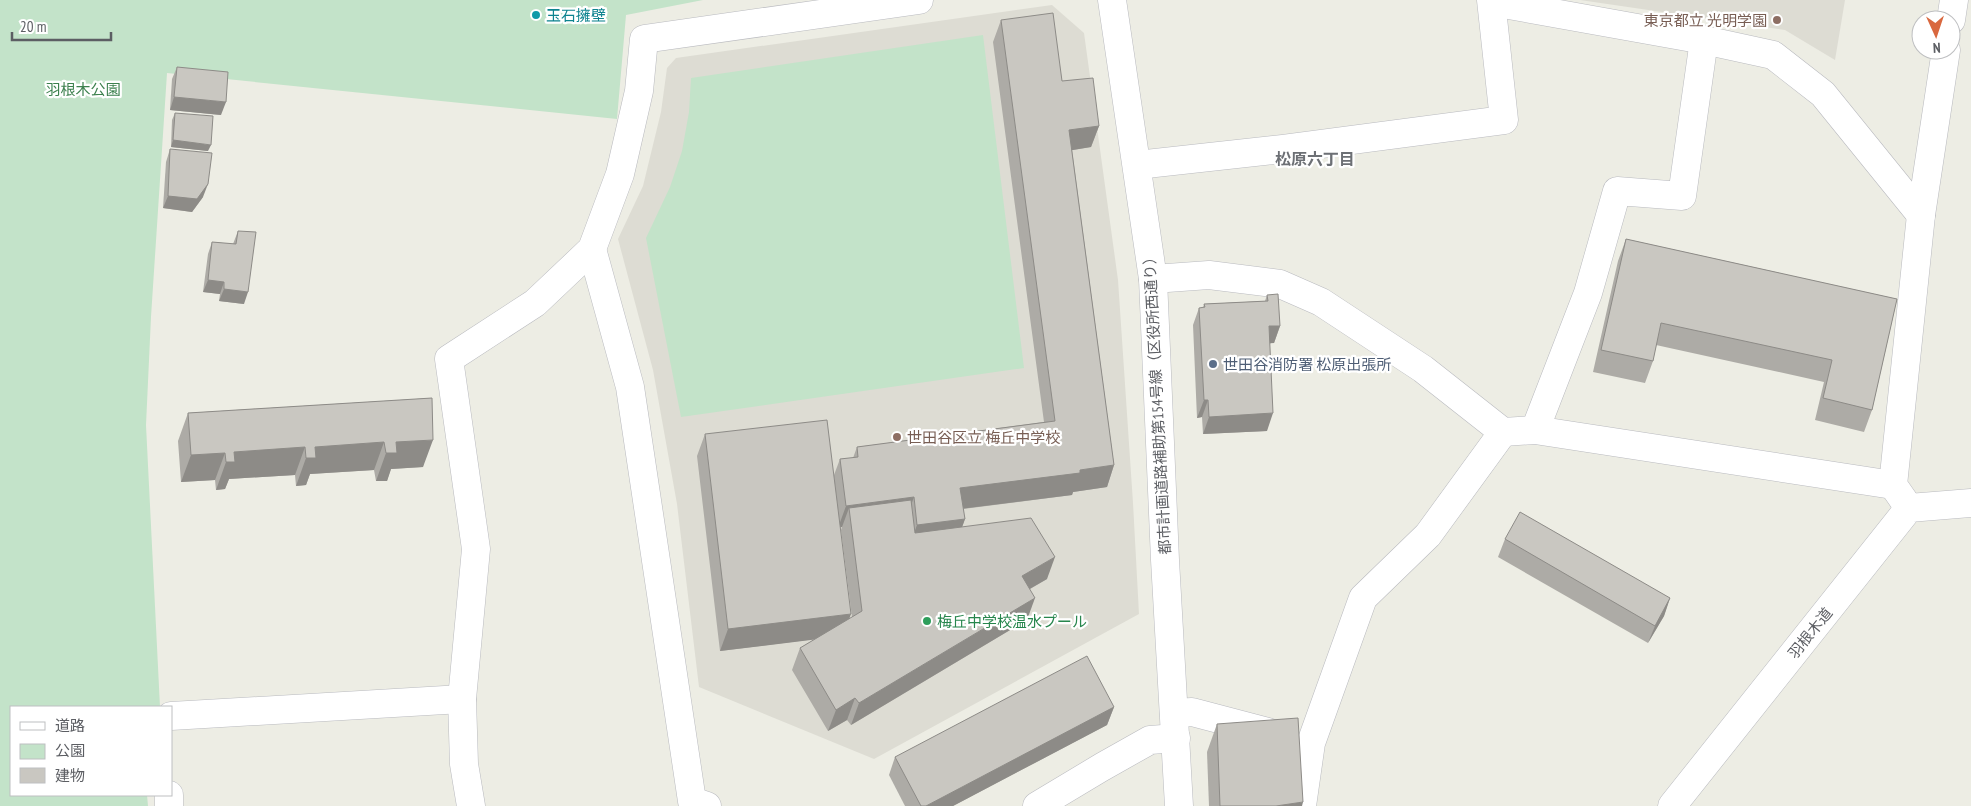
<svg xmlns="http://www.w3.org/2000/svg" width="1971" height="806" viewBox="0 0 1971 806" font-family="'PT Sans Narrow','Noto Sans JP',sans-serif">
	<rect width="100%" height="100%" fill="#edede4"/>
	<g fill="#dddcd3">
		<polygon points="1580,0 1845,0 1835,60 1785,30"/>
		<polygon points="1052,5 1084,33 1118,280 1133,503 1139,614 874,759 699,687 677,504 653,370 618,239 643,186 661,112 667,68 676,58"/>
	</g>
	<g fill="#c3e3c9">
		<polygon points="0,0 703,0 626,15 617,119 167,73 151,317 146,425 160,707 11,707 11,795 147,795 148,806 0,806"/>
		<polygon points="983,35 1024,368 681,417 646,238 670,187 682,151 689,112 691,78"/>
	</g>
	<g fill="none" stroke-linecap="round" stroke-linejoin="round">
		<g stroke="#b9babf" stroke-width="29">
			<g id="minor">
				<polyline points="1112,0 1153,279 1165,560 1179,806"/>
				<polyline points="1492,2 1704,40 1773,55 1823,94 1921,215"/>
				<polyline points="1951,20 1954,0"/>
				<polyline points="1137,165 1283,149 1504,120 1491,0"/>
				<polyline points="592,249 630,387 692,801 707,806"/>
				<polyline points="1153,279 1209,275 1280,284 1321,302 1423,369 1503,432 1535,430 1893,485"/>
				<polyline points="1535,430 1588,293 1617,191 1682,196 1704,40"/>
				<polyline points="1909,508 1893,485 1921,215 1946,50"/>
				<polyline points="1174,713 1192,712 1268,732"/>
				<polyline points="171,716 462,699"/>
				<polyline points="169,795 169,806"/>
				<polyline points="471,806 464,764 462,699 476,549 449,359 535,303 592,249 620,174 639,91 644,39 919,0"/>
				<polyline points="1037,806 1102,767 1150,740 1176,738"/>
				<polyline points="1302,806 1311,743 1363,598 1428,535 1503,432"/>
				<polyline points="1672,806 1909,508 1971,503"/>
			</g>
		</g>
		<use href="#minor" stroke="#fff" stroke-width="28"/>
	</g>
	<g fill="#adaba6" fill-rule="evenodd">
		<path d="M1001 20 1062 81 1099 126 1091 147 1072 150 1114 465 1107 487 1073 492 1072 495 963 509 965 519 962 527 1047 579 1030 589 1027 620 851 725 847 720 828 731 792 670 800 648 815 639 720 651 697 456 705 434 834 475 840 459 853 458 857 447 1044 422 993 42ZM840 527H842L841 530 852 617 849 619Z"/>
		<polygon points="177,67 221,115 170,110 172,79"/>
		<polygon points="175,113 208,151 171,147 172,120"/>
		<polygon points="170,149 203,197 192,212 163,208 166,162"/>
		<polygon points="238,231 244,304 219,301 220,294 203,292 208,254 212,242 233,244"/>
		<polygon points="1626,239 1897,299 1872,410 1864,432 1815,420 1824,382 1656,345 1653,361 1645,383 1593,372 1618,261"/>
		<polygon points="1267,295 1280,326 1274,343 1270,343 1267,431 1203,434 1202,417 1197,418 1193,325 1199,308 1203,308 1204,304 1265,301"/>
		<polygon points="432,398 423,467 391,469 387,481 376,481 374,470 310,474 306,485 296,486 295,475 229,479 225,489 216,490 215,480 181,482 178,441 188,413"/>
		<polygon points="1505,539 1670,598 1664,616 1648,643 1498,557"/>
		<polygon points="1114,707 1107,725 953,806 905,806 889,775 895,757"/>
		<polygon points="1217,724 1302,806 1209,806 1207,752"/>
	</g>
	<g fill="#8d8b87">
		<polygon points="174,97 226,102 221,115 170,110"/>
		<polygon points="1099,126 1091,147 1061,152 1069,130"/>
		<polygon points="173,140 211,145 208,151 171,147"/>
		<polygon points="208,184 203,197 192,212 163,208 168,196"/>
		<polygon points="208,280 224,282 220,294 203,292"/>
		<polygon points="224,289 248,292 244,304 219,301"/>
		<polygon points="1269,326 1280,326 1274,343 1263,344"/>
		<polygon points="1204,400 1208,400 1202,417 1197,418"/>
		<polygon points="1273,413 1267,431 1203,434 1209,417"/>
		<polygon points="433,440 423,467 391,469 387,481 376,481 386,453 396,442"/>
		<polygon points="384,442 374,470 310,474 306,485 296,486 306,458 315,447"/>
		<polygon points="305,447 295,475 229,479 225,489 216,490 226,462 234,452"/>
		<polygon points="225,453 215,480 181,482 191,455"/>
		<polygon points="1114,465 1107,487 1073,492 1072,495 952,510 960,488"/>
		<polygon points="914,497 906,519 849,508 842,527 838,528 846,506"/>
		<polygon points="965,519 957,541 909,547 917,525"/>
		<polygon points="1055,557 1047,579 1014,598 1022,576"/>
		<polygon points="1035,598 1027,620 851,725 859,703"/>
		<polygon points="1670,598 1664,616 1648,643 1655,626"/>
		<polygon points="851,614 843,636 720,651 728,629"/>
		<polygon points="855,698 847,720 828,731 836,710"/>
		<polygon points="1114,707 1107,725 953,806 926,806"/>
		<polygon points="1303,802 1302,806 1276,806"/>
	</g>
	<g fill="#c9c7c1" stroke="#8d8b87">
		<polygon points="1053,13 1062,81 1093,78 1099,126 1069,130 1114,465 1080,470 1080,473 960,488 965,519 917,525 914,497 846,506 840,459 858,457 857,447 1055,421 1001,20"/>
		<polygon points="177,67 228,72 226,102 174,97"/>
		<polygon points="175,113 213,116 211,145 173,140"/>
		<polygon points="170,149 212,153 208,184 197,199 168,196"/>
		<polygon points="238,231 256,232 248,292 224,289 224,282 208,280 212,242 236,244"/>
		<polygon points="1626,239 1897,299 1872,410 1823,398 1832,360 1661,323 1653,361 1601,350"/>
		<polygon points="1278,294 1280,326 1269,326 1273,413 1209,417 1208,400 1204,400 1199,308 1205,307 1204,304 1268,301 1267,295"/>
		<polygon points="432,398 433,440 396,442 397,453 386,453 384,442 315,447 316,458 306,458 305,447 234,452 235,462 226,462 225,453 191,455 188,413"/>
		<polygon points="827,420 851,614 728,629 705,434"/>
		<polygon points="911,500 915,533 1031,518 1055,557 1022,576 1035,598 859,703 855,698 836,710 800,648 862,611 849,508"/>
		<polygon points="1520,512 1670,598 1655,626 1505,539"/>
		<polygon points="1087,656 1114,707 926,806 921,806 895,757"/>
		<polygon points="1298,718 1303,802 1276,806 1220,806 1217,724"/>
	</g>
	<circle fill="#0f9aa8" stroke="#fff" stroke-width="2" cx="536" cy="15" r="5"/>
	<g fill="#8d6e63" stroke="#fff" stroke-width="2">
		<circle cx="1777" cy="20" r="5"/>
		<circle cx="897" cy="437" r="5"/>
	</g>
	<circle fill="#5c6f8a" stroke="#fff" stroke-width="2" cx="1213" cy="364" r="5"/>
	<circle fill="#2e9e5b" stroke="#fff" stroke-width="2" cx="927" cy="621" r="5"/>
	<g text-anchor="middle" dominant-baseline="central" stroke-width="4.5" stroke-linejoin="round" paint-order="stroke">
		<g font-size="15" fill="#0d838f" stroke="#fff" text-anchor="start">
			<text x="546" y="15">玉石擁壁</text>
		</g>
		<g font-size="15" fill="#785e54" stroke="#fff" text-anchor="end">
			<text x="1767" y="20">東京都立 光明学園</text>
			<text x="907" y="437" text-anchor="start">世田谷区立 梅丘中学校</text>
		</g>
		<g font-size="15" fill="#3d814e" stroke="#fff">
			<text x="83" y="89">羽根木公園</text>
		</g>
		<g font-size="15" fill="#4e5e75" stroke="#fff" text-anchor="start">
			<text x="1223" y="364">世田谷消防署 松原出張所</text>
		</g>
		<g font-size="15" fill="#5c5e63" stroke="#fff">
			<text transform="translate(1157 402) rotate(-93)">都市計画道路補助第154号線（区役所西通り）</text>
			<text transform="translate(1810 633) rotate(-51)">羽根木道</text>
		</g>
		<g font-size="15" fill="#27864d" stroke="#fff" text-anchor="start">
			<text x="937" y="621">梅丘中学校温水プール</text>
		</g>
		<g font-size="16" font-weight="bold" fill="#6d7075" stroke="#fff">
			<text x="1315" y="159">松原六丁目</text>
		</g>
	</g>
	<rect x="10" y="706" width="162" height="90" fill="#ffffff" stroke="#bebfc1"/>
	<rect x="20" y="722" width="25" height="8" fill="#ffffff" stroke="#bebfc1"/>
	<text x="55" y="731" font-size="15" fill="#5c5e63">道路</text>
	<rect x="20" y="744" width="25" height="15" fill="#c3e3c9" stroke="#bebfc1"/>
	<text x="55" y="756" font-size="15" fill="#5c5e63">公園</text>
	<rect x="20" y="768" width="25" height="15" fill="#c9c7c1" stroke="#bebfc1"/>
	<text x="55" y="781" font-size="15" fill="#5c5e63">建物</text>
	<g transform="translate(1936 35) rotate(177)"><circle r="24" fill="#ffffff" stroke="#bebfc1"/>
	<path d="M0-4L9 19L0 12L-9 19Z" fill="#d9683f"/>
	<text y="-8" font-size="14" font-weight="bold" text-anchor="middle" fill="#5c5e63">N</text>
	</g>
	<path d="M12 32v8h99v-8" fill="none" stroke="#5c5e63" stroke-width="2.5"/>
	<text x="20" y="32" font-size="15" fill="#5c5e63" stroke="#ffffff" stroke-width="4" paint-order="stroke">20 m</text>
</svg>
